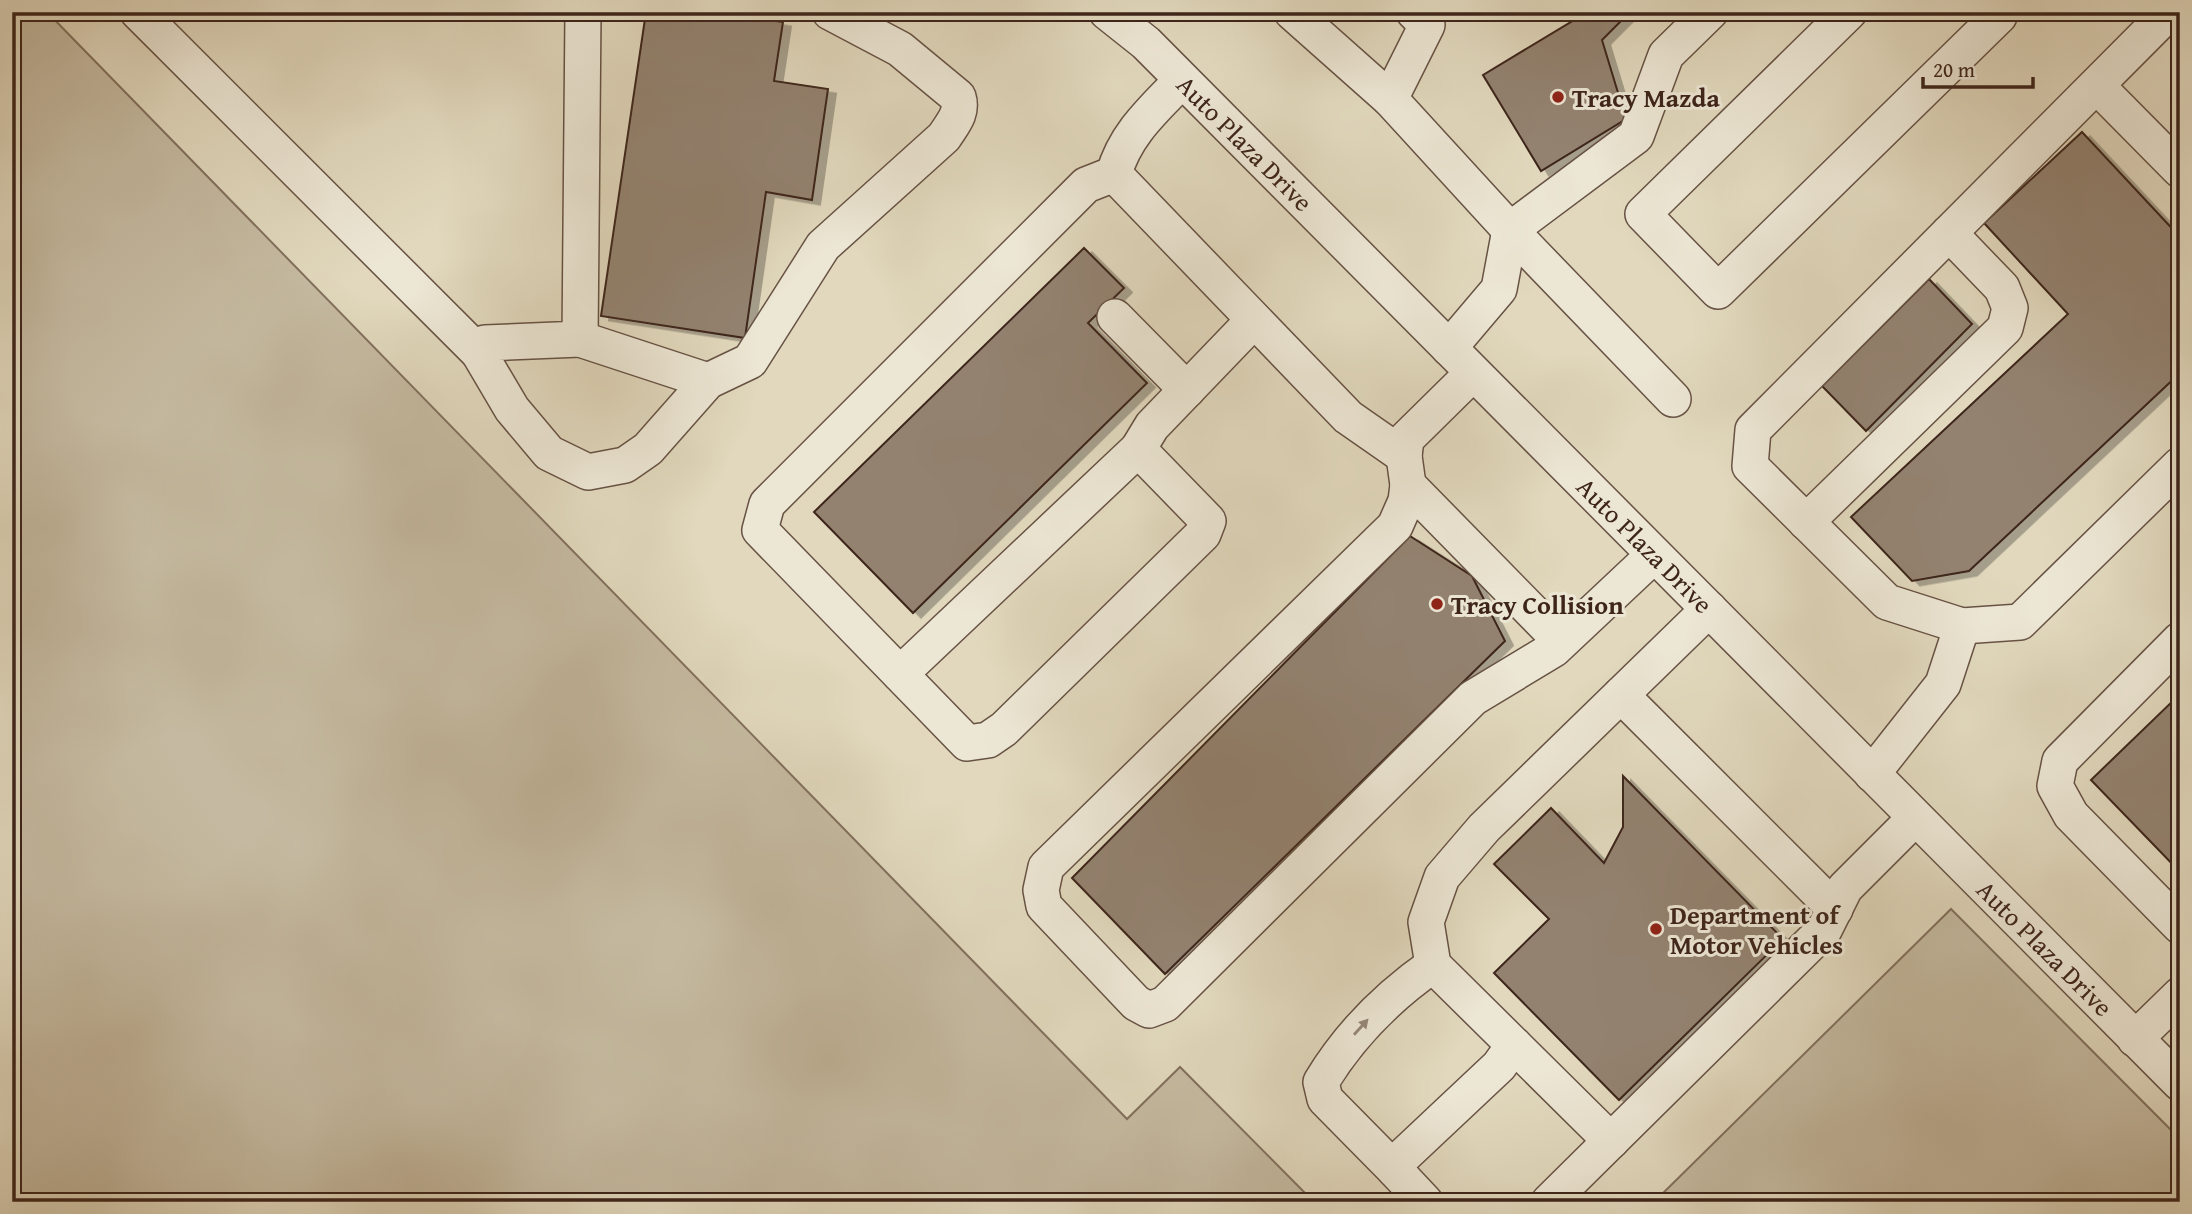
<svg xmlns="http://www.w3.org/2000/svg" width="2192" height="1214" viewBox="0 0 2192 1214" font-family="'Gentium Book Plus',serif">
	<defs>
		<filter id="shadow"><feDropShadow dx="8" dy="4.5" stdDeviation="0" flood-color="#0004"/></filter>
	</defs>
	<rect width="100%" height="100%" fill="#e1d8bd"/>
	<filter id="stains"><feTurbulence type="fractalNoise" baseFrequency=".00286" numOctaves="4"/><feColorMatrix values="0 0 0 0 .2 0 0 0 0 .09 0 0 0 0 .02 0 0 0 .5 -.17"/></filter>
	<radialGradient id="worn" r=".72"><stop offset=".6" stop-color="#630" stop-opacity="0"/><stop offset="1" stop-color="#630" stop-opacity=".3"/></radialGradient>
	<g fill="#c5baa1" stroke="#82705e" stroke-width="2">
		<polygon points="12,12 47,12 1127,1119 1180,1067 1314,1202 12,1202"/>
		<polygon points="1951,909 2180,1139 2180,1202 1654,1202"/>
	</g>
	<g fill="#93826f" stroke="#3e251b" stroke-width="2" filter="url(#shadow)">
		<polygon points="646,12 718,12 783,22 774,81 828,89 812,200 766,192 745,338 601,316"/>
		<polygon points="1570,12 1630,12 1602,40 1626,119 1541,171 1483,75 1574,20"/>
		<polygon points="2082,132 2180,237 2180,373 1969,571 1912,581 1851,517 2068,314 1984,223"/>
		<polygon points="1084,248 1124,288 1088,323 1147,383 913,613 814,512"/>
		<polygon points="1929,279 1972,324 1866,431 1822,386"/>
		<polygon points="1410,536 1472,576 1505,641 1165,974 1072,878"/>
		<polygon points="2180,694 2180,872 2091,780"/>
		<polygon points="1623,776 1783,939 1619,1100 1494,973 1549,919 1494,864 1551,808 1604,863 1623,827"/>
	</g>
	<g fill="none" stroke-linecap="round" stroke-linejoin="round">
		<g stroke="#675244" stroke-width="38">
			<g id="minor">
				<polyline points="138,12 479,353"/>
				<path d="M583 12 580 339 485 343 479 353 512 409 549 453 588 472 625 465 648 449 708 381 750 361 823 246 944 137C953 123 963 113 958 97L900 49 830 12"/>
				<polyline points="1107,12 1146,43 2180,1083"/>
				<polyline points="1292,12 1390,99 1510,230 1673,399"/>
				<polyline points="1849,12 1643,214 1718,291 1999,16 1996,12"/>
				<polyline points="2169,12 1753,430 1750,466 1887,602 1962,626 2020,622 2180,465"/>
				<path d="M1182 80C1154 109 1125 134 1114 174L1348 417 1404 456"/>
				<polyline points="2097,86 2180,170"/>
				<polyline points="1390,99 1427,25 1414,12"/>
				<polyline points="1114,174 1086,185 767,504 760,530 967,743 988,740 1004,729 1203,534 1208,521 1138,449 1152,426 1254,320"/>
				<polyline points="1115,317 1187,390"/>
				<polyline points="580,339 708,381"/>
				<polyline points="1449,348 1499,289 1510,230 1636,136 1666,55 1710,12"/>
				<polyline points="1473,373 1406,439 1404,456 1408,485 1406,501 1395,526 1046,867 1041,890 1044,906 1136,1003 1149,1010 1165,1004 1473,698 1554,649 1654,555"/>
				<polyline points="1408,485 1561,641"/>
				<polyline points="1806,522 2005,328 2010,308 2002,288 1949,233"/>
				<polyline points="2180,640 2060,761 2055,786 2071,815 2180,926"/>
				<polyline points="900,674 1138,449"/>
				<polyline points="1621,695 1835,909"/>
				<polyline points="1872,774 1943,684 1962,626"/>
				<polyline points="2135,1039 2180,995"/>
				<polyline points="1514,1045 1611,1141"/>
				<path d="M1395 1170 1325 1099 1321 1082C1350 1034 1387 997 1433 965"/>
				<polyline points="1425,1202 1395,1170 1398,1161 1499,1066 1514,1045 1433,965 1426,922 1442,877 1484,828 1709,609"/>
				<polyline points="1549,1202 1824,930 1845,888 1915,818"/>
			</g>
		</g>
		<use href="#minor" stroke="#ece6d4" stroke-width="35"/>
	</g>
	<defs><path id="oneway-solid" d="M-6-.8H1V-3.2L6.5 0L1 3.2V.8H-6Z" transform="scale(1.75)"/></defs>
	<use fill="#958678" href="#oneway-solid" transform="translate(1361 1027) rotate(-48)"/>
	<g fill="#8f2418" stroke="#ece6d4" stroke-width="2.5">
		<circle cx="1558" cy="97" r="7"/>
		<circle cx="1437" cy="604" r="7"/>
		<circle cx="1656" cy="929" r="7"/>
	</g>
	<g text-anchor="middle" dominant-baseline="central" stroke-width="6" stroke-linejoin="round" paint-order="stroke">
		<g font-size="26" font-weight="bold" fill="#3e251b" stroke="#ece6d4" text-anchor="start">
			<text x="1572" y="97">Tracy Mazda</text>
			<text x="1451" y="604">Tracy Collision</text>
			<text x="1670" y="914">Department of<tspan x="1670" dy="30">Motor Vehicles</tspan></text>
		</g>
		<g font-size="26" fill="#3e251b" stroke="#ece6d4">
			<text transform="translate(1245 143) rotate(45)">Auto Plaza Drive</text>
			<text transform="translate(1645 545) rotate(45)">Auto Plaza Drive</text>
			<text transform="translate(2045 948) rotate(45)">Auto Plaza Drive</text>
		</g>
	</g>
	<rect width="2192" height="1214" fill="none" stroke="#e1d8bd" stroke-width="42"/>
	<rect x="14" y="14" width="2164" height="1186" fill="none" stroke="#3e251b" stroke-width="3.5"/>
	<rect x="21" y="21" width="2150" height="1172" fill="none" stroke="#3e251b" stroke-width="2"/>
	<path d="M1923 77v10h110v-10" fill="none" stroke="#3e251b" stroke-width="3.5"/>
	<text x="1933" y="77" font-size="21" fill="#3e251b" stroke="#ece6d4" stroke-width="5" paint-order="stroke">20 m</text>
	<rect width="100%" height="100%" filter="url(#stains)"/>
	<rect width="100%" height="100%" fill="url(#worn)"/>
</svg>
